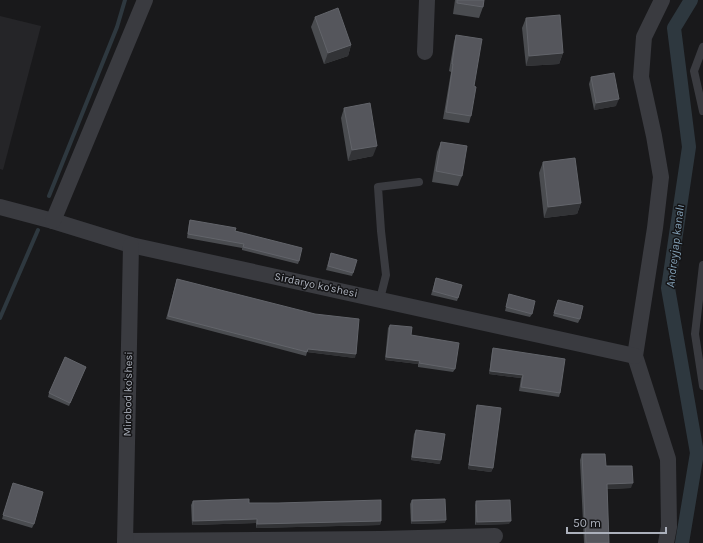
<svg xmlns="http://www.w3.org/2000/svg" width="703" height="543" viewBox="0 0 703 543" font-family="Karla,sans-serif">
	<rect width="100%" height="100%" fill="#19191b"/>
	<polygon fill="#252528" points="0,16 41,26 3,170 0,169"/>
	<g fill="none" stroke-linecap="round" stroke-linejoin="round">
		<g stroke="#2e383f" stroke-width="4">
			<polyline points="49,196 117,27 125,0"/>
			<polyline points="0,318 38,230"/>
		</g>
		<polyline stroke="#2e383f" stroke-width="14" points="682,543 697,453 668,288 689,147 674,28 691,0"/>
		<g stroke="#3a3b40" stroke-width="8">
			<polyline points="703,47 694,71 703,111"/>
			<polyline points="703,265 695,334 703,386"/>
			<polyline points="380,299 386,275 381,231 378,187 419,182"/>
		</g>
		<g stroke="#3a3b40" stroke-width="16">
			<polyline points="662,0 644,37 641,77 654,136 661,177 655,228 635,356 668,459 669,527 666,543"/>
			<polyline points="425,52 427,0"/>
			<polyline points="0,207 53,221 131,245 635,356"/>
			<polyline points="53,221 145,0"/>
			<polyline points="125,541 380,539 495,536"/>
			<polyline points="125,543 131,245"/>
		</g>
	</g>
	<g fill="#4a4c50">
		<polygon points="455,0 484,0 483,7 479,18 453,14"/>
		<polygon points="315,17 351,45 348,56 324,64 311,27"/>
		<polygon points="526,18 563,53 559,64 526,66 522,28"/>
		<polygon points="456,35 474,86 471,116 469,123 443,119 451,72 449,71 454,42"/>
		<polygon points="591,77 616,106 594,110 589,84"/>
		<polygon points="344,108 373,156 348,161 341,118"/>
		<polygon points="441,142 462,176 458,186 432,182 437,152"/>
		<polygon points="543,162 581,203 577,214 544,218 539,173"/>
		<polygon points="190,220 235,231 299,261 298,264 242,250 242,248 187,238 189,223"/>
		<polygon points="331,253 353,273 352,276 326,270"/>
		<polygon points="436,278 458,298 457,301 431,295"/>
		<polygon points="177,279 355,358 307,352 306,356 166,319"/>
		<polygon points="509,294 532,314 530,317 505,311"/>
		<polygon points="558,300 580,319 578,323 553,316"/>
		<polygon points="390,325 411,335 455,369 453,372 418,367 418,364 385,360 388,328"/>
		<polygon points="493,348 560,393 559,397 519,391 521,378 489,374 492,351"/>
		<polygon points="86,367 69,406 48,397 49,393"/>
		<polygon points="477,405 493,468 491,472 468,469 476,408"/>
		<polygon points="416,430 440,464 411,460 414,434"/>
		<polygon points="582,454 606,466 631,488 607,489 609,543 584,543 580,460"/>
		<polygon points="12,486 34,524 32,528 2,519"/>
		<polygon points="412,500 445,523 411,524 410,504"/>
		<polygon points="193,501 249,503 381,521 380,525 256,528 256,523 192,525 191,505"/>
		<polygon points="476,501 509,524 475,525 475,505"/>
	</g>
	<g fill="#323336">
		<polygon points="351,45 348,56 324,64 328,53"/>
		<polygon points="563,53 559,64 526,66 529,56"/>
		<polygon points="619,99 616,106 594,110 596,103"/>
		<polygon points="377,146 373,156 348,161 352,150"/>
		<polygon points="581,203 577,214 544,218 548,207"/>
		<polygon points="308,349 356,354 355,358 307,352"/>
		<polygon points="386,357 420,361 418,364 385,360"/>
		<polygon points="490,371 523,375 521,378 489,374"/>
		<polygon points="412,457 441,460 440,464 411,460"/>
		<polygon points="469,465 493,468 491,472 468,469"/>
		<polygon points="633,483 631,488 605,489 607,484"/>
		<polygon points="257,519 256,523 192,525 193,521"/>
		<polygon points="446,520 445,523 411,524 412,521"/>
		<polygon points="381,521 380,525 256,528 257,524"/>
		<polygon points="511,521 509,524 475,525 477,522"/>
	</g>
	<g fill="#55565c" stroke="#62646a">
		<polygon points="457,0 484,0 483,7 457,3"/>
		<polygon points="338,8 351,45 328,53 315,17"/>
		<polygon points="560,15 563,53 529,56 526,18"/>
		<polygon points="456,35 482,39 474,86 476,87 471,116 446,112 453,64 452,64"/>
		<polygon points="614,73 619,99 596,103 591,77"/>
		<polygon points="370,103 377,146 352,150 344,108"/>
		<polygon points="441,142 467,146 462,176 436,171"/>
		<polygon points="575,158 581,203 548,207 543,162"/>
		<polygon points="190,220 236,228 235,231 302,248 299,261 243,247 244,244 188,234"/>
		<polygon points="331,253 357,260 353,273 328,266"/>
		<polygon points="436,278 462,285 458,298 433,291"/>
		<polygon points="177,279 315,314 359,319 356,354 308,349 307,352 168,316"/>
		<polygon points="509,294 535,301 532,314 506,307"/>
		<polygon points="558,300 583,306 580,319 554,313"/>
		<polygon points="390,325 412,327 411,335 459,343 455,369 419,363 420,361 386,357"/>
		<polygon points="493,348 565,359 560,393 521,387 523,375 490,371"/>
		<polygon points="65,357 86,367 70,403 49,393"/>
		<polygon points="477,405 501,408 493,468 469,465"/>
		<polygon points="416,430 445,434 441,460 412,457"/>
		<polygon points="582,454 605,454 606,466 632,466 633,483 607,484 609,543 586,543"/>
		<polygon points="13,483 43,492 34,524 3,515"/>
		<polygon points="249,499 249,503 278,503 381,500 381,521 257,524 257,519 193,521 193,501"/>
		<polygon points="445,499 446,520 412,521 412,500"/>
		<polygon points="510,500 511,521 477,522 476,501"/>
	</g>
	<g text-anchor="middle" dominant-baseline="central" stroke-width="3" stroke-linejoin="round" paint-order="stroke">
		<g font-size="11" fill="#abb0bb" stroke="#141416">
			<text transform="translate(316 285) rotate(12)">Sirdaryo ko'shesi</text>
			<text transform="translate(128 394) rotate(-89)">Mirobod ko'shesi</text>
		</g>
		<g font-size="12" font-style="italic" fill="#829fb5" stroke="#141416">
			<text transform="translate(675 246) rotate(-83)">Andreyjap kanalı</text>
		</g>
	</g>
	<path d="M567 527v6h99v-6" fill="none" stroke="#abb0bb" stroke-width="2"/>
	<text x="573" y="527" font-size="12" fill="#abb0bb" stroke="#141416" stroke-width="3" paint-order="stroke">50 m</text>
</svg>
